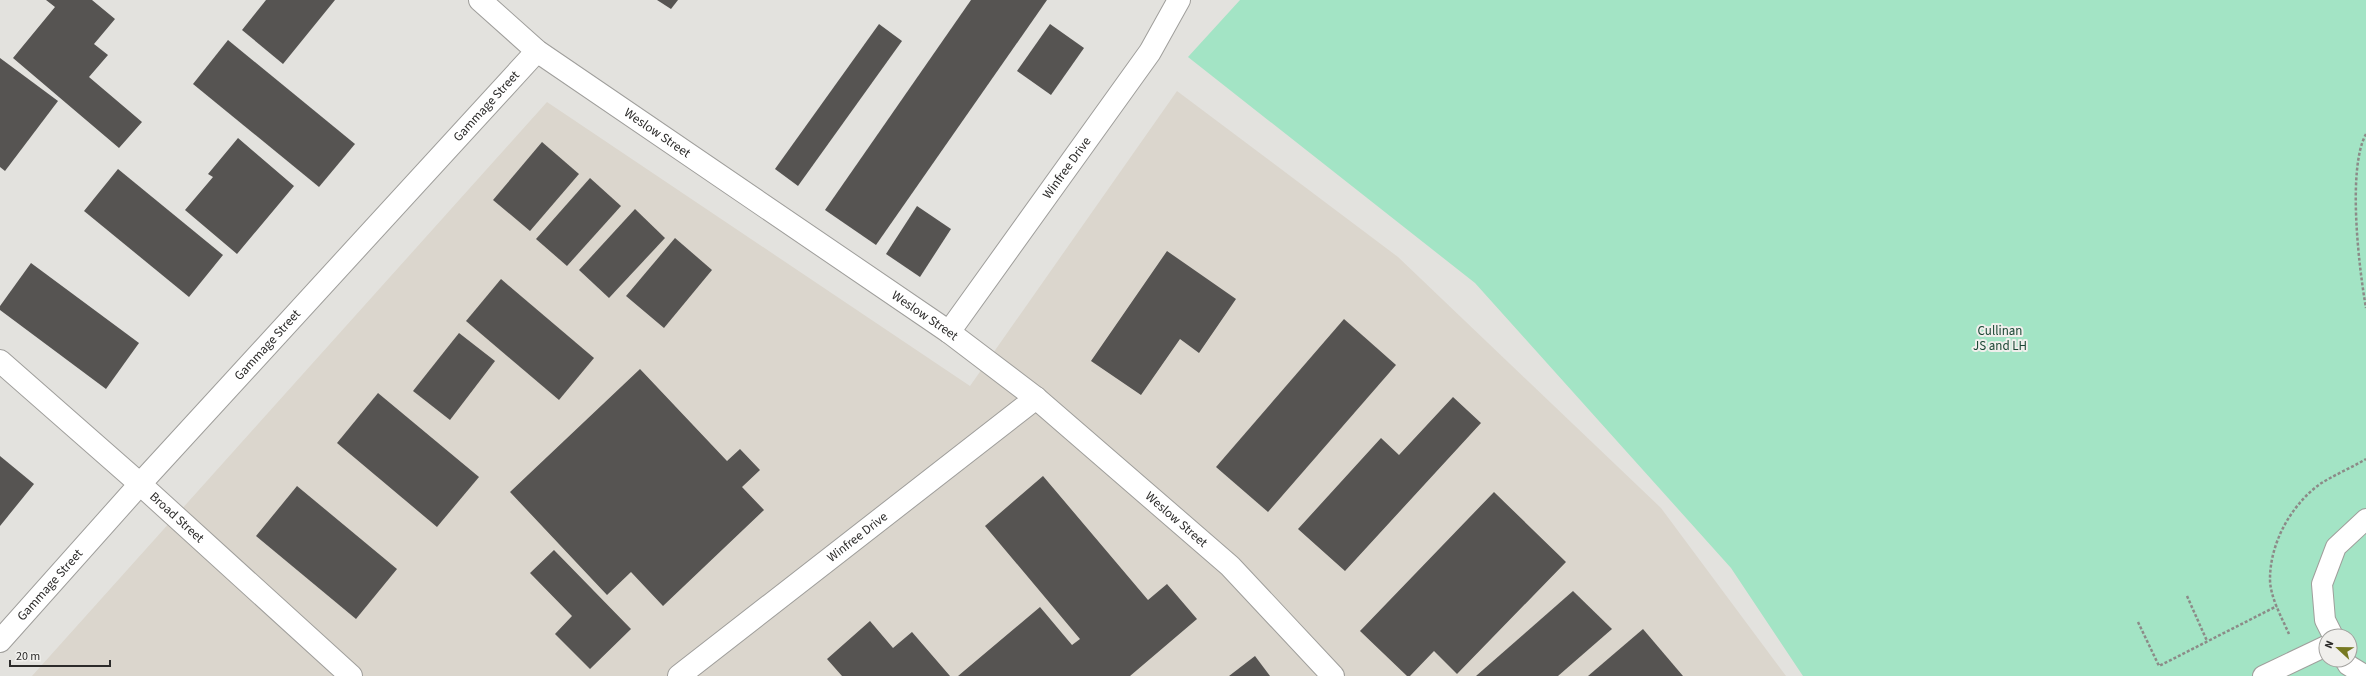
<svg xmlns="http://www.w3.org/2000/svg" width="2366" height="676" viewBox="0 0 2366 676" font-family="'Source Sans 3',sans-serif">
	<rect width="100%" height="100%" fill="#e3e2de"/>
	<polygon fill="#dbd6cd" points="1177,91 1398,257 1661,508 1786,676 32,676 547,102 970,386"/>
	<path fill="#a3e4c5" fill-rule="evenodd" d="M1240 0H2366V676H1803L1731 568 1475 283 1188 57ZM2326 636H2350V660H2326Z"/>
	<g fill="#565452">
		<polygon points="46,0 92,0 115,19 94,44 108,55 89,77 142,122 119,148 13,58 55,7"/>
		<polygon points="266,0 335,0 283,64 242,30"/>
		<polygon points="657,0 678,0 671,9"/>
		<polygon points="971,0 1047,0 876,245 825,210"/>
		<polygon points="879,24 902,41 798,186 775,169"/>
		<polygon points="1050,24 1084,48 1051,95 1017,71"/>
		<polygon points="228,40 355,144 319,187 193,84"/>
		<polygon points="0,58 58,101 5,171 0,167"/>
		<polygon points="238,138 294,186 237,254 185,210 213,177 208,174"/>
		<polygon points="542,142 579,174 530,231 493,200"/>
		<polygon points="118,169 223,255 189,297 84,211"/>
		<polygon points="590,178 621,206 567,266 536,239"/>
		<polygon points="917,206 951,229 920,277 886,254"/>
		<polygon points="635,209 665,238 609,298 579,270"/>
		<polygon points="675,238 712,270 664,328 626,296"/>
		<polygon points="1167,251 1236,299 1199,353 1180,339 1141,395 1091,361"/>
		<polygon points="31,263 139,343 106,389 0,310 0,306"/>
		<polygon points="501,279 594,358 559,400 466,321"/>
		<polygon points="1344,319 1396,365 1268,512 1216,467"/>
		<polygon points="459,333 495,361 450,420 413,391"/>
		<polygon points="640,369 727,461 740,449 760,470 742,487 764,510 663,606 631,572 607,595 510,492"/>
		<polygon points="378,393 479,477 437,527 337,443"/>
		<polygon points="1453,397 1481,423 1345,571 1298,529 1381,438 1399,455"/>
		<polygon points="0,456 34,484 0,526"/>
		<polygon points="1043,476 1148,600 1167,584 1197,619 1130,676 958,676 1040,607 1072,645 1080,639 985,526"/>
		<polygon points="297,486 397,569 356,619 256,536"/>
		<polygon points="1494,492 1566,562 1457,674 1434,651 1410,676 1407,676 1360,631"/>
		<polygon points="554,550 631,629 590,669 555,634 572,616 530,573"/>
		<polygon points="1573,591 1612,629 1558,676 1476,676"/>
		<polygon points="870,621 893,648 912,632 950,676 842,676 827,659"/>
		<polygon points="1643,629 1683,676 1588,676"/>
		<polygon points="1255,656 1270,676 1229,676"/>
	</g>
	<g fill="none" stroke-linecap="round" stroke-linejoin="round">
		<g stroke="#9f9e9b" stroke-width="22">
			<g id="lane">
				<polyline points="2333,636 2325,620 2322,584 2336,547 2366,519"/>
				<polyline points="2345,660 2348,665 2366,676"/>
				<polyline points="2263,676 2326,646"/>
			</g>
		</g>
		<g stroke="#9f9e9b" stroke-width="24">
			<g id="street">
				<path id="s1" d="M480 0 537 51 949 332 1036 398 1230 566 1333 676"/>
				<path id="s2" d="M949 332 1150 52 1179 0"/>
				<path id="s3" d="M0 641 140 484 537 51"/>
				<path id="s4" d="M679 676 1036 398"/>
			</g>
		</g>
		<g stroke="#9f9e9b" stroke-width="24">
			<g id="secondary">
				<path id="s5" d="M0 361 140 484 351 676"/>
			</g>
		</g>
		<g stroke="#8c8b88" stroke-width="2.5" stroke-dasharray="3 2" stroke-linecap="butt">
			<path d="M2366 134C2347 168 2359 269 2366 308"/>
			<polyline points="2187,596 2207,641"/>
			<polyline points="2138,622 2159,666 2277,606"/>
			<path d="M2289 634C2282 618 2270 597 2270 579 2270 543 2291 505 2320 484 2334 475 2351 468 2366 459"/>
		</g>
		<use href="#lane" stroke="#fff" stroke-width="20"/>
		<use href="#street" stroke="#fff" stroke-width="22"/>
		<use href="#secondary" stroke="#fff" stroke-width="22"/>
	</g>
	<g text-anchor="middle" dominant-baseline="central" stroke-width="4" stroke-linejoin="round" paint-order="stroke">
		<g font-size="13" fill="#2c2b2a" stroke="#f0efec">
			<text stroke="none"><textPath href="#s3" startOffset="723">Gammage Street</textPath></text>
			<text stroke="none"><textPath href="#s1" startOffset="222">Weslow Street</textPath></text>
			<text stroke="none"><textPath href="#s2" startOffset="202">Winfree Drive</textPath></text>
			<text stroke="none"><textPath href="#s1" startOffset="546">Weslow Street</textPath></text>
			<text stroke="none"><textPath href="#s3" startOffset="399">Gammage Street</textPath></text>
			<text stroke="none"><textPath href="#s5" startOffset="236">Broad Street</textPath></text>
			<text stroke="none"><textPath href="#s1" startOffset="870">Weslow Street</textPath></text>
			<text stroke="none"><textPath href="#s4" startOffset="226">Winfree Drive</textPath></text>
			<text stroke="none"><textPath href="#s3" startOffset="75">Gammage Street</textPath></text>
		</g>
		<g font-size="13" fill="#1a4634" stroke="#f0efec">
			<text x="2000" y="331">Cullinan<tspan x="2000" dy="15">JS and LH</tspan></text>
		</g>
	</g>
	<g transform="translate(2338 648) rotate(292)"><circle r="19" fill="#f0efec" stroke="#a2a19e"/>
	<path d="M0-3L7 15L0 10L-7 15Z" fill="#777921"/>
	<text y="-6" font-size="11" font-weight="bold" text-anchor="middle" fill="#2c2b2a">N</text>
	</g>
	<path d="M10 660v6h100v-6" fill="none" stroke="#2c2b2a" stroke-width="2"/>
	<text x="16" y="660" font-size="12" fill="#2c2b2a" stroke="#f0efec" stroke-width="3" paint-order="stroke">20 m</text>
</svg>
